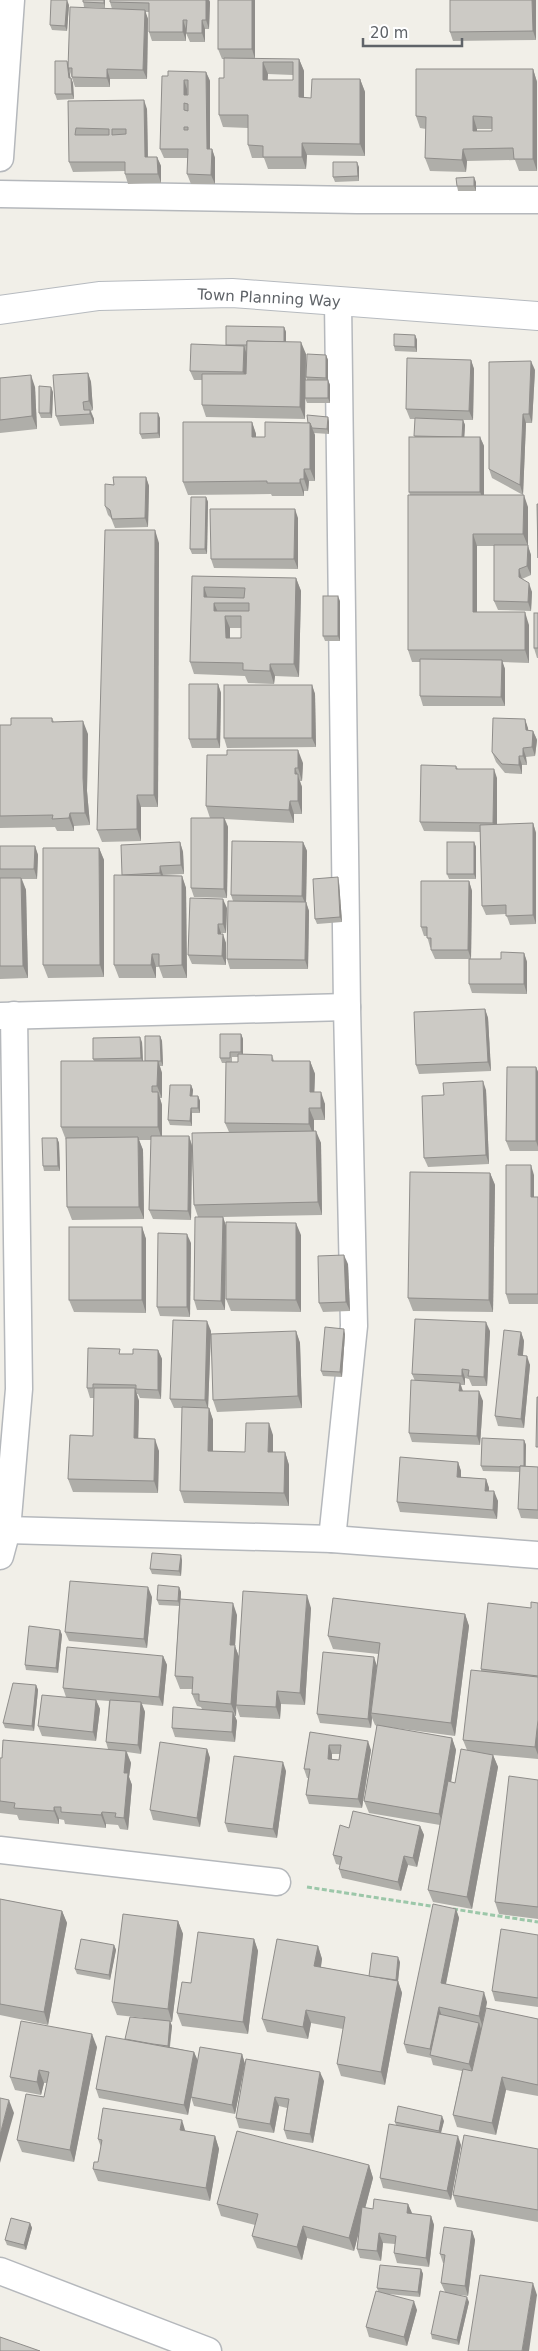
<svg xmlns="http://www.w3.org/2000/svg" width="538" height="2351" viewBox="0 0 538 2351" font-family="'DejaVu Sans',sans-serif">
	<rect width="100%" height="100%" fill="#f1efe8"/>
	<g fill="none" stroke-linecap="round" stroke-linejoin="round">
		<g stroke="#b5b8bc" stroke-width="29">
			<g id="street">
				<polyline points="0,158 11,0"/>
				<polyline points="0,194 357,200 538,200"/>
				<polyline points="0,1016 347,1007"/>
				<polyline points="7,1530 332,1539 538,1555"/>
				<polyline points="332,1539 354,1326 347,1007 338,301"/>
				<polyline points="0,1556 7,1530 19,1389 14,1015"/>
				<polyline points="0,1850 277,1882"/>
				<polyline points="0,2271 208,2351"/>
			</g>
		</g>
		<g stroke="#b6babf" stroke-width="30">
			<polyline id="secondary" points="0,310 99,296 232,293 538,316"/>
		</g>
		<g stroke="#9cc7a9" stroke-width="3" stroke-dasharray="5 2.5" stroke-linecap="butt">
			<polyline points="307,1887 437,1907"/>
			<polyline points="453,1909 538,1922"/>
		</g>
		<use href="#street" stroke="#fff" stroke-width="26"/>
		<use href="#secondary" stroke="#fff" stroke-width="28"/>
	</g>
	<g fill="#afaea9" fill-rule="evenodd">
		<polygon points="83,0 105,0 105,8 84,7"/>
		<polygon points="110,0 209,0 210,2 209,29 205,29 205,42 190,42 186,33 186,29 186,41 152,41 149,32 149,12 145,12 148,19 147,79 110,79 110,87 75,87 69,69 70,78 71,78 73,83 74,99 57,100 55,94 67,61 68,65 112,9 110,2"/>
		<path d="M218 0H255V59H299L304 71V98H311L360 79 365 92V156L307 155 306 169H268L264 158H252L248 145V128L223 127 219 115 224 78V59H222L218 49ZM268 74 293 75V80H267Z"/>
		<polygon points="450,0 536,0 536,40 453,41 450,32"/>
		<polygon points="69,5 67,31 52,30 50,25"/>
		<path d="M533 69 537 82V171H519L515 160 467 161 466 172 430 171 425 158 426 129 420 128 416 116ZM477 129H492V131H477Z"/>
		<polygon points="206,72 210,81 210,149 212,149 215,158 215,184 191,184 187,174 188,158 164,158 160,149 168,76"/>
		<polygon points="68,101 147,109 148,157 157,157 161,166 161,183 128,184 125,174 125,171 73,172 69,162"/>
		<polygon points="359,167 359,181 335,182 333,177"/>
		<polygon points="476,182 476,191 458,191 457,186"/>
		<polygon points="284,327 286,332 286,342 306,354 306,380 307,380 306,377 326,355 328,360 328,380 330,385 330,403 307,403 305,398 305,419 206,417 202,405 202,380 194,380 190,371 226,345"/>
		<polygon points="415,335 417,340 417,352 395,351 394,346"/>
		<polygon points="471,360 474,369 473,420 463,420 465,425 464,437 480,437 484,446 484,495 528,507 528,546 531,555 531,575 522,579 532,592 531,611 498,610 494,601 494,546 477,546 477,612 529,625 529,663 502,662 505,669 505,706 423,706 420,696 420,662 412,662 408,650 410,495 409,492 415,437 415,419 410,419 406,409"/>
		<polygon points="535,370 532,423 526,423 523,495 492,478 489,469"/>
		<polygon points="88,373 91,382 93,410 91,411 94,419 94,424 60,426 56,416"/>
		<polygon points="0,378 35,387 37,429 0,433"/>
		<polygon points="53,392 52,418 41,418 39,413"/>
		<polygon points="328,417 329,422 329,434 314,433 315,435 315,481 309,481 308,491 304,491 304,496 272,496 271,494 188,495 183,482 252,422 256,434 256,437 265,437"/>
		<polygon points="160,418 160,438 142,439 140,434"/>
		<polygon points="146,477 149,486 148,527 115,528 111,518 108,515 105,506 114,485"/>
		<polygon points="206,497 208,502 207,554 192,554 190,549"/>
		<polygon points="298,518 298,569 214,568 211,559"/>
		<polygon points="159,543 158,807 141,807 141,841 102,842 97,830"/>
		<path d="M192 576 296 578 301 591 299 677 275 676 274 684 248 683 245 676 194 674 190 662ZM230 628H241V638H230Z"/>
		<polygon points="340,601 340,641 325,641 323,636"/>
		<polygon points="538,613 538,658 537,658 534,648"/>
		<polygon points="218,684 221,693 220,748 192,748 189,739"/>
		<polygon points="312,685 315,694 316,747 227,748 224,738"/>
		<polygon points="52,718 54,722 88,734 87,791 90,825 74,826 74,831 57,831 55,827 0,828 0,725 11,725"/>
		<polygon points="525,719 528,730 533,731 537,740 535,756 526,757 527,765 522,765 522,774 505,773 496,762 492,752"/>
		<polygon points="303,763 302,781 300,781 302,787 302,814 294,814 294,823 225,819 228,827 227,898 194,897 191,888 210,818 206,806"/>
		<polygon points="456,766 458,769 497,778 497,825 533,823 536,833 536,924 510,925 506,914 486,915 482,906 480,832 424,831 420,822"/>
		<polygon points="180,842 183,852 184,874 163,875 182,876 186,888 187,978 163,978 159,967 156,967 156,978 119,978 114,965 122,875"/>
		<polygon points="303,842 307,851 306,902 309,911 308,969 230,969 227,959 233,901 231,895"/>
		<polygon points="474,842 476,847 476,879 449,879 447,874"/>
		<polygon points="0,846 35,846 38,855 37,879 22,879 26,890 28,978 0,979"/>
		<polygon points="99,848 104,860 104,977 48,978 43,965"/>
		<polygon points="469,881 472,891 471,959 501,959 524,953 527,962 527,994 472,993 469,984 469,959 435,959 431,950 431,948 430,947 427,936 424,936 421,927"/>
		<polygon points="339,882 342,922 317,924 315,919"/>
		<polygon points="227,908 226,933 221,933 221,934 226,943 226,965 192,964 188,955"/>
		<polygon points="485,1009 488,1018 491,1071 419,1074 416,1065"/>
		<path d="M241 1034 243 1039V1054L272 1055 274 1061H310L315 1074 314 1092 325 1104V1120H314V1131L321 1143 322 1215 223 1217 226 1226 225 1310H197L194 1300 198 1217 194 1205 192 1152 191 1220 153 1219 149 1210 151 1140H139L143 1150 144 1219 72 1220 67 1207 66 1140 61 1127 94 1061 93 1059 142 1042 143 1061H145L160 1036 162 1041 163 1066H160L162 1073V1098H160L162 1105V1136H189L192 1145 229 1132 225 1123 226 1063H222L220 1058ZM232 1057H238V1062H232Z"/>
		<polygon points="536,1067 538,1072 538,1151 510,1151 506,1141"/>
		<polygon points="191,1085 193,1090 192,1096 198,1096 200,1101 200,1113 192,1113 192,1126 170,1125 168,1120"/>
		<polygon points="486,1090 489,1164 428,1167 424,1158 444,1095"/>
		<polygon points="57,1138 59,1143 60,1171 44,1171 43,1166"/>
		<polygon points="490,1173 495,1185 493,1312 413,1311 408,1298"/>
		<polygon points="534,1175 534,1197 538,1197 538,1304 509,1304 506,1294"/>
		<polygon points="142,1227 146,1239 146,1313 74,1312 69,1300"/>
		<polygon points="301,1235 301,1312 231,1311 226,1299"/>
		<polygon points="191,1243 190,1317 160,1316 157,1307"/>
		<polygon points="348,1264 350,1311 323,1312 319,1303"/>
		<polygon points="211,1331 208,1408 209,1408 213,1420 213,1451 245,1452 273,1435 273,1452 285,1452 289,1465 289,1506 184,1503 180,1491 182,1408 174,1408 170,1399"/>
		<polygon points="296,1331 300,1343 302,1408 217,1412 213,1400"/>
		<polygon points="490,1331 487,1386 472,1386 469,1379 465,1378 465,1385 461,1385 463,1391 483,1401 480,1445 412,1442 409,1433 415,1381 412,1374"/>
		<polygon points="521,1332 524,1341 523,1356 530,1365 524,1428 498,1426 495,1416"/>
		<polygon points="345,1334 342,1377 323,1376 321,1371"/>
		<polygon points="158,1350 162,1359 161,1399 140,1398 138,1394 137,1394 139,1401 138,1438 159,1451 158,1493 73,1492 68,1479 93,1436 94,1398 90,1398 87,1388 121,1354 133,1354"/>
		<polygon points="524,1440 526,1445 526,1466 538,1467 538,1519 521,1518 518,1509 520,1472 483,1471 481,1466"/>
		<polygon points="458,1462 461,1471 461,1477 486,1479 489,1488 489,1491 498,1501 497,1519 400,1512 397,1502"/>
		<polygon points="182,1560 181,1576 152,1574 150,1569"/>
		<polygon points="179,1587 181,1592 181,1599 237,1615 235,1646 239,1657 311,1608 305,1705 281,1704 280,1719 240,1717 236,1705 236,1716 235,1716 237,1721 235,1742 175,1737 172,1728 202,1709 201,1707 197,1706 192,1694 193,1689 180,1689 175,1676 179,1606 159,1605 157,1600"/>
		<polygon points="152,1597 147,1648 69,1641 65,1632"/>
		<polygon points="538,1603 538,1759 493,1755 498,1767 472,1909 433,1902 428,1890 440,1825 369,1813 364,1801 377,1726 375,1725 372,1718 371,1728 320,1723 317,1714 377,1665 378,1654 333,1649 328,1636 465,1614 469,1626 455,1736 387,1727 452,1738 456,1750 451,1782 455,1783 467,1750 463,1740 481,1671 481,1669 531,1608"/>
		<polygon points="60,1630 62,1635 58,1673 26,1670 25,1665"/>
		<polygon points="163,1656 167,1665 163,1706 142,1704 145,1712 141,1754 127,1752 131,1763 129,1777 132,1785 128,1830 120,1829 118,1825 106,1824 106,1828 65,1824 64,1820 59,1819 59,1824 19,1820 17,1815 0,1813 0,1758 108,1749 106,1742 109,1701 96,1700 100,1709 96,1741 42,1736 38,1726 66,1697 63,1688"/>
		<polygon points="36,1685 38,1690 34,1731 5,1728 3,1723"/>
		<path d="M310 1732 371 1750 362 1808 309 1804 306 1795 308 1778H307L304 1769ZM332 1754H340L339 1760 332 1759Z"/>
		<polygon points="207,1749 210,1758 200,1827 153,1820 150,1810"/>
		<polygon points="286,1771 277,1838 228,1832 225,1823"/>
		<polygon points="538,1780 538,1919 499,1914 495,1902"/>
		<polygon points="420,1826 424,1835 417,1867 408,1865 401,1891 342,1878 339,1869 340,1865 336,1864 333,1855 349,1828"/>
		<polygon points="0,1899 62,1911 67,1923 48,2025 0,2015"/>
		<polygon points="456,1909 459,1918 446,1984 487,2002 486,2008 538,2019 538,2096 506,2090 496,2135 457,2127 453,2115 462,2071 433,2065 431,2058 407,2053 404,2044"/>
		<polygon points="178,1921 183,1934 172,2022 170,2022 172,2026 170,2047 194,2052 197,2060 242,2054 245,2064 235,2114 194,2106 191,2097 188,2115 99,2098 96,2089 125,2039 144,2018 117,2015 112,2002"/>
		<polygon points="538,1935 538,2007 495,2001 492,1991"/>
		<polygon points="254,1939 258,1951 248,2034 182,2026 177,2013 191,1983"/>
		<polygon points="114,1945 116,1950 110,1980 77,1974 75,1969"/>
		<polygon points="318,1946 322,1959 321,1967 369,1976 400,1962 398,1981 402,1993 385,2085 341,2076 337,2064 343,2029 311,2023 308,2039 267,2032 262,2019"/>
		<polygon points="97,2047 74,2162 22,2152 17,2140 44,2097 47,2083 44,2083 41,2095 15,2090 10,2077"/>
		<polygon points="246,2059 324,2081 313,2143 287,2139 284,2130 287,2108 279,2106 274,2133 239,2128 236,2118"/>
		<polygon points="444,2121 441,2133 461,2145 451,2200 383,2188 380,2178 396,2125 395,2122"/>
		<polygon points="186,2131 215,2136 219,2149 210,2201 98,2181 93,2169 98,2162 101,2147 98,2139"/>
		<polygon points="538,2149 538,2222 457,2207 453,2195"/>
		<polygon points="369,2165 373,2178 365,2208 373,2209 408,2204 412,2214 431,2216 434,2225 429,2267 397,2263 394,2253 395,2244 383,2243 381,2261 360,2258 357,2249 359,2231 354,2251 307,2238 302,2260 257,2248 252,2236 255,2225 221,2216 217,2204"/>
		<polygon points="30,2223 32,2228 26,2250 7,2245 5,2240"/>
		<polygon points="472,2231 475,2240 468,2296 453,2294 469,2302 459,2345 432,2339 431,2334 445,2292 441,2283 444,2263 443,2263 440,2254"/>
		<polygon points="421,2269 423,2274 420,2297 388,2294 417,2310 407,2346 369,2337 366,2327 378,2291 377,2288"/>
	</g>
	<g fill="#8f8d8a">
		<polygon points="67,0 69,5 67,31 65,26"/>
		<polygon points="104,0 105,0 105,8 104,3"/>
		<polygon points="206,0 209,0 210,2 209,29 206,20"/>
		<polygon points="252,0 255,0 255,59 252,49"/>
		<polygon points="532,0 536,0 536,40 533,31"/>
		<polygon points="145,10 148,19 147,79 143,70"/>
		<polygon points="183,20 186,29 186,41 183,32"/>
		<polygon points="202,20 205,29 205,42 202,33"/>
		<polygon points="299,59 304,71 304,110 299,97"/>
		<polygon points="67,61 69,66 71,83 69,78"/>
		<polygon points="263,62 268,74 267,93 263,80"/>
		<polygon points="107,69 110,79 110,87 107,78"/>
		<polygon points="533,69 537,82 537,171 533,159"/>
		<polygon points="206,72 210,81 210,158 207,149"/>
		<polygon points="71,78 73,83 74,99 72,94"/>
		<polygon points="360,79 365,92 365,156 360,144"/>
		<polygon points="184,80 187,89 187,104 184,95"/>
		<polygon points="144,100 147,109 148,166 145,157"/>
		<polygon points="473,116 477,129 477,144 473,131"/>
		<polygon points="302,143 307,155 306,169 302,157"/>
		<polygon points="212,149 215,158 215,184 211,175"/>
		<polygon points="463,149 467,161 466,172 462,160"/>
		<polygon points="157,157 161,166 161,183 158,174"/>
		<polygon points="357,162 359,167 359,181 358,176"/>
		<polygon points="474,177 476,182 476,191 474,186"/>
		<polygon points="284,327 286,332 286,350 284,345"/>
		<polygon points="415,335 417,340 417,352 415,347"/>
		<polygon points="301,342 306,354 305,419 300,407"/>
		<polygon points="244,346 247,355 247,381 243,372"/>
		<polygon points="326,355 328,360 328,383 326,378"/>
		<polygon points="471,360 474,369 473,420 469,411"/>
		<polygon points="531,361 535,370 532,423 529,414"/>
		<polygon points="88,373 91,382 93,410 89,401"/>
		<polygon points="31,375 35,387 37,429 32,416"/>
		<polygon points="328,380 330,385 330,403 328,398"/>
		<polygon points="51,387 53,392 52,418 50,413"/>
		<polygon points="90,410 94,419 94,424 90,414"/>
		<polygon points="158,413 160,418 160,438 158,433"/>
		<polygon points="523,414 526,423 523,495 520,485"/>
		<polygon points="328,417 329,422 329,434 327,429"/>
		<polygon points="463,420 465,425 464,443 462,438"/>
		<polygon points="252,422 256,434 256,449 252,437"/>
		<polygon points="310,423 315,435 315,481 310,469"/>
		<polygon points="480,437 484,446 484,501 480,492"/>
		<polygon points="304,469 309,481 308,491 304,479"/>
		<polygon points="146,477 149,486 148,527 145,518"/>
		<polygon points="300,479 304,491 304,496 300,483"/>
		<polygon points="524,495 528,507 528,546 531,555 531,575 527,566 528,546 523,534"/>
		<polygon points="206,497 208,502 207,554 205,549"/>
		<polygon points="295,509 298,518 298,569 294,559"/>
		<polygon points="155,530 159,543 158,807 154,795"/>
		<polygon points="473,534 477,546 477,624 473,612"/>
		<polygon points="519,569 522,579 522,586 519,577"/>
		<polygon points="296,578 301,591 299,677 294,664"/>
		<polygon points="529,583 532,592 531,611 528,602"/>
		<polygon points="204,587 208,599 204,597"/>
		<polygon points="338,596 340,601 340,641 338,636"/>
		<polygon points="214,603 219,615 214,611"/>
		<polygon points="525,612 529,625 529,663 525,650"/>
		<polygon points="225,616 230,628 230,650 226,638"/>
		<polygon points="502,660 505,669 505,706 501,697"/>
		<polygon points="270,664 275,676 274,684 270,671"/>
		<polygon points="218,684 221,693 220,748 217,739"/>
		<polygon points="312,685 315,694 316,747 312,738"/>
		<polygon points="525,719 528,728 529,739 526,730"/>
		<polygon points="83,721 88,734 87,791 90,825 85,813 83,778"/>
		<polygon points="533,731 537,740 535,756 532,747"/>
		<polygon points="523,748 526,757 527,765 523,756"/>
		<polygon points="298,750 303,763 302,781 298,768"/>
		<polygon points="519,756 522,765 522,774 519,765"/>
		<polygon points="295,768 302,787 302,814 298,801"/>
		<polygon points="494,769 497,778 497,832 493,823"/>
		<polygon points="137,795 141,807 141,841 137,829"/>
		<polygon points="290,801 294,814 294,823 289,810"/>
		<polygon points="70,813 74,826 74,831 69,818"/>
		<polygon points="224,818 228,827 227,898 224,889"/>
		<polygon points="533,823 536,833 536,924 533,915"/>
		<polygon points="180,842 183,852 184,874 181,865"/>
		<polygon points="303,842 307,851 306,905 302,896"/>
		<polygon points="474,842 476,847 476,879 474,874"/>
		<polygon points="35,846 38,855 37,879 34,869"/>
		<polygon points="99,848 104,860 104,977 100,965"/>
		<polygon points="160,866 163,875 164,883 160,873"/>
		<polygon points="182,876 186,888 187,978 182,965"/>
		<polygon points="338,877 339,882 342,922 340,917"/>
		<polygon points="21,878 26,890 28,978 23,966"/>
		<polygon points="469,881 472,891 471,959 468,950"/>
		<polygon points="223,899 227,908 226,933 223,924"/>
		<polygon points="306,902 309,911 308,969 305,960"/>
		<polygon points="218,924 221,933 221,943 218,934"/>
		<polygon points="223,934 226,943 226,965 222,956"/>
		<polygon points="524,953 527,962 527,994 524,984"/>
		<polygon points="152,954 156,967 156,978 151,965"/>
		<polygon points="485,1009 488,1018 491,1071 488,1062"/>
		<polygon points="241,1034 243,1039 243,1057 241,1052"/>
		<polygon points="160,1036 162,1041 163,1066 161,1061"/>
		<polygon points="140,1037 142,1042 143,1063 141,1058"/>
		<polygon points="158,1061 162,1073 162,1098 157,1086"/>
		<polygon points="310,1061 315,1074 314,1104 310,1092"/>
		<polygon points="536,1067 538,1072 538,1147 536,1141"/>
		<polygon points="483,1081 486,1090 489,1164 486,1155"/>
		<polygon points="191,1085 193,1090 192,1101 190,1096"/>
		<polygon points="158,1092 162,1105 162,1140 158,1127"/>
		<polygon points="321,1092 325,1104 325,1120 321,1108"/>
		<polygon points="198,1096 200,1101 200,1113 198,1108"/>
		<polygon points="191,1108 192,1113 192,1126 190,1121"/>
		<polygon points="309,1108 314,1120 314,1136 309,1124"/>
		<polygon points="316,1131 321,1143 322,1215 318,1202"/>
		<polygon points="189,1136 192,1146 191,1220 188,1211"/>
		<polygon points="138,1137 143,1150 144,1219 139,1207"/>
		<polygon points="57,1138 59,1143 60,1171 58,1166"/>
		<polygon points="531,1165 534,1175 534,1206 531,1197"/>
		<polygon points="490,1173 495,1185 493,1312 489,1300"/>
		<polygon points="223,1217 226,1226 225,1310 221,1301"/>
		<polygon points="296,1223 301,1235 301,1312 296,1300"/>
		<polygon points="142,1227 146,1239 146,1313 142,1300"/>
		<polygon points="187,1234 191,1243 190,1317 187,1307"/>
		<polygon points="344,1255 348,1264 350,1311 346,1302"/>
		<polygon points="207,1321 211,1331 208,1409 205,1400"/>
		<polygon points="486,1322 490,1331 487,1386 484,1377"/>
		<polygon points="344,1329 345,1334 342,1377 340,1372"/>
		<polygon points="296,1331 300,1343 302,1408 298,1396"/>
		<polygon points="521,1332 524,1341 522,1365 518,1355"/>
		<polygon points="158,1350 162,1359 161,1399 158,1390"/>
		<polygon points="527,1356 530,1365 524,1428 521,1419"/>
		<polygon points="462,1369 465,1378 465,1385 462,1376"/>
		<polygon points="460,1383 463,1392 459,1391"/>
		<polygon points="135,1388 139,1401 138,1451 134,1438"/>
		<polygon points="479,1391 483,1401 480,1445 477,1436"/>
		<polygon points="209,1408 213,1420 213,1463 208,1451"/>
		<polygon points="269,1423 273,1435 273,1464 268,1452"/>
		<polygon points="155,1439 159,1451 158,1493 154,1481"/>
		<polygon points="524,1440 526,1445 525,1472 524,1467"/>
		<polygon points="285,1452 289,1465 289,1506 284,1493"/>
		<polygon points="458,1462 461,1471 461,1486 457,1477"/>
		<polygon points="486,1479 489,1488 488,1500 485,1491"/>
		<polygon points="494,1491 498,1501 497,1519 493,1510"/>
		<polygon points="181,1555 182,1560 181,1576 179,1571"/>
		<polygon points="148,1587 152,1597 147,1648 144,1639"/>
		<polygon points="179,1587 181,1592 180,1606 178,1601"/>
		<polygon points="307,1595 311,1608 305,1705 300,1693"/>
		<polygon points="233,1603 237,1615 235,1646 239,1657 236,1716 231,1704 230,1645"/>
		<polygon points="465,1614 469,1626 455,1736 451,1723"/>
		<polygon points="60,1630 62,1635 58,1673 56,1668"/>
		<polygon points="163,1656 167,1665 163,1706 159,1697"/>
		<polygon points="374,1657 377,1666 371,1713 372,1718 371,1728 368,1719"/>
		<polygon points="36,1685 38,1690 34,1731 32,1726"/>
		<polygon points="277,1691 281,1704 280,1719 276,1707"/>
		<polygon points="96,1700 100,1709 96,1741 93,1732"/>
		<polygon points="141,1702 145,1712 141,1754 138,1745"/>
		<polygon points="233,1712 237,1721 235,1742 232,1732"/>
		<polygon points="538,1720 538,1755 535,1747"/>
		<polygon points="452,1738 456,1750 444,1826 439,1814"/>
		<polygon points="368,1741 371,1750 362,1808 358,1799"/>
		<polygon points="329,1745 332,1754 332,1768 328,1759"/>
		<polygon points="207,1749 210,1758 200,1827 197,1818"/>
		<polygon points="126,1751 131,1763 129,1777 132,1785 128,1830 124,1818 124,1773"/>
		<polygon points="493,1755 498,1767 472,1909 467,1897"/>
		<polygon points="283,1762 286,1771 277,1838 273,1829"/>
		<polygon points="54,1807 59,1819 59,1824 54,1811"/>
		<polygon points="102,1812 106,1824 106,1828 101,1815"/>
		<polygon points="420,1826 424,1835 417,1867 413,1858"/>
		<polygon points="404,1856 408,1865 401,1891 398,1882"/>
		<polygon points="456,1909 459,1918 444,1993 441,1983"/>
		<polygon points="62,1911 67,1923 48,2025 44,2012"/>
		<polygon points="178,1921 183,1934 172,2022 168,2009"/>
		<polygon points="254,1939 258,1951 248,2034 243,2022"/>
		<polygon points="114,1945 116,1950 110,1980 109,1975"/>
		<polygon points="318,1946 322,1959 319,1978 314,1966"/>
		<polygon points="398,1957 400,1962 398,1981 402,1993 385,2085 381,2072 397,1984 396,1980"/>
		<polygon points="484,1992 487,2002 482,2025 479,2016"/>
		<polygon points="439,2007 442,2017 433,2056 430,2049"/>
		<polygon points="306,2010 311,2023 308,2039 303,2027"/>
		<polygon points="170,2021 172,2026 169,2051 168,2046"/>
		<polygon points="479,2023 482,2032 473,2073 469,2064"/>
		<polygon points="92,2034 97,2047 74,2162 70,2150"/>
		<polygon points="194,2052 198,2061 188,2115 184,2105"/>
		<polygon points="242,2054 245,2064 235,2114 232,2105"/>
		<polygon points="39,2070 44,2083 41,2095 37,2082"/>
		<polygon points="320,2072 324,2081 313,2143 310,2134"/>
		<polygon points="502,2077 506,2090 496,2135 492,2123"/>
		<polygon points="275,2097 279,2106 274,2133 270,2124"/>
		<polygon points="9,2100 14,2113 0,2163 0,2135"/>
		<polygon points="442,2116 444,2121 440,2136 439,2131"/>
		<polygon points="182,2120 186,2133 180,2130"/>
		<polygon points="215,2136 219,2149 210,2201 206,2188"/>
		<polygon points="458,2136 461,2145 451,2200 447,2191"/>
		<polygon points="369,2165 373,2178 354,2251 349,2238"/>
		<polygon points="408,2204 412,2213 410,2222 407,2213"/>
		<polygon points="431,2216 434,2225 429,2267 426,2258"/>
		<polygon points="30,2223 32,2228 26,2250 24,2245"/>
		<polygon points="303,2226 307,2238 302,2260 297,2247"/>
		<polygon points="472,2231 475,2240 468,2296 465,2286"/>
		<polygon points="379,2233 383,2243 381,2261 377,2251"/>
		<polygon points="421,2269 423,2274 420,2297 418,2292"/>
		<polygon points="533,2283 537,2295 529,2351 522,2351"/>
		<polygon points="467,2297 469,2302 459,2345 457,2340"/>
		<polygon points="414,2301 417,2310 407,2346 404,2337"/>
	</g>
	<g fill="#cccac5" stroke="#8f8d8a" fill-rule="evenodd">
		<polygon points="51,0 67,0 65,26 50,25"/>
		<polygon points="83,0 104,0 104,3 83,2"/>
		<polygon points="110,0 206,0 206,20 202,20 202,33 186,33 187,20 183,20 183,32 149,32 149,3 110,2"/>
		<rect x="218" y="0" width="34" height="49"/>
		<polygon points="450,0 532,0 533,31 450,32"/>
		<polygon points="70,7 145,10 143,70 107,69 107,78 72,77 72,68 68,68"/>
		<path d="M224 58 299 59V97L311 98 312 79H360V144L302 143V157H263V146L248 145V115H219V78H224ZM263 62H293V80H263Z"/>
		<polygon points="55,61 67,61 69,78 71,78 72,94 55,94"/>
		<path d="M416 69H533V159H514L513 148 463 149 462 160 425 158 426 117 416 116ZM473 116 492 117V131H473Z"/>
		<path d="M168 71 206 72 207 149H212L211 175 187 174 188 149H160L162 76H168ZM184 80H188V95H184ZM184 103 188 104V111L184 110ZM184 127H188V130H184Z"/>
		<path d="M144 100 145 157H157L158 174H125V162H69L68 101ZM76 128 109 129V135H75ZM112 129H126V134L112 135Z"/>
		<polygon points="333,162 357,162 358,176 333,177"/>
		<polygon points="474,177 474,186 457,186 456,178"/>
		<polygon points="226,326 284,327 284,342 247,341 247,345 226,345"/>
		<polygon points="394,334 415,335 415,347 394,346"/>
		<polygon points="247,341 301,342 300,407 202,405 202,374 246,374"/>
		<polygon points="191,344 244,346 243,372 190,371"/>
		<polygon points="307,354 326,355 326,378 306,377"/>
		<polygon points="407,358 471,360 469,411 406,409"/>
		<polygon points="531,361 529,414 523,414 520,485 489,469 489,362"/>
		<polygon points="88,373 89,401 83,402 84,410 90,410 90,414 56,416 53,375"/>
		<polygon points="31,375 32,416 0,420 0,378"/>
		<rect x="305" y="380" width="23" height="18"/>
		<polygon points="39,386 51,387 50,413 39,413"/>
		<polygon points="140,413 158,413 158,433 140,434"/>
		<polygon points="307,415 328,417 327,429 312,428 310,423 308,423"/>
		<polygon points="415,418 463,420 462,437 414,436"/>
		<polygon points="183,422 252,422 252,437 265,437 265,422 310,423 310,469 304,469 304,479 300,479 300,483 267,483 267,481 183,482"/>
		<rect x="409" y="437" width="71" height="55"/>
		<polygon points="113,477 146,477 145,518 112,519 110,510 105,506 105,484 114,485"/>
		<polygon points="408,495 524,495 523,534 473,534 473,612 525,612 525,650 408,650"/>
		<polygon points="191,497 206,497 205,549 190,549"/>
		<polygon points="537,504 538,504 538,558"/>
		<polygon points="210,509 295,509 294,559 211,559"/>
		<polygon points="105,530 155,530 154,795 137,795 137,829 97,830"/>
		<polygon points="494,545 528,545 527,566 519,569 519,577 529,583 528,602 494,601"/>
		<path d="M192 576 296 578 294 664H270V671L243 670V663L190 662ZM204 587 245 588 244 598 204 597ZM214 603H249V611H214ZM225 616H241V638H226Z"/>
		<rect x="323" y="596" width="15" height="40"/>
		<rect x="534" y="613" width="4" height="35"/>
		<polygon points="420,659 502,660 501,697 420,696"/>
		<polygon points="189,684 218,684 217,739 189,739"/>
		<rect x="224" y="685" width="88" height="53"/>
		<polygon points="11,718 52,718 52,722 83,721 83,778 85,813 70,813 69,818 52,819 53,815 0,816 0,725 11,725"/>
		<polygon points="493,718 525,719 526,730 533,731 532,747 523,748 523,756 519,756 519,765 502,764 492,752"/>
		<polygon points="227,750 298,750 298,768 295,768 295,774 298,774 298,801 290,801 289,810 206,806 207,755 227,755"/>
		<polygon points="421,765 456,766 456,769 494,769 493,823 420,822"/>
		<polygon points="191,818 224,818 224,889 191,888"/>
		<polygon points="533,823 533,915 506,916 506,905 482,906 480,825"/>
		<polygon points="232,841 303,842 302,896 231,895"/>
		<polygon points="180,842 181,865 160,866 160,873 122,875 121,845"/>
		<rect x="447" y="842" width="27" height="32"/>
		<polygon points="0,846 35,846 34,869 0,869"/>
		<polygon points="43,848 99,848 100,965 43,965"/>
		<polygon points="114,875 182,876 182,965 159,966 159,954 152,954 151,965 114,965"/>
		<polygon points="338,877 340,917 315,919 313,879"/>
		<polygon points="0,878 21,878 23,966 0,966"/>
		<polygon points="421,881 469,881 468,950 431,950 431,938 427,938 427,927 421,927"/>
		<polygon points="190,898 223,899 223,924 218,924 218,934 223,934 222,956 188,955"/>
		<polygon points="228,901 306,902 305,960 227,959"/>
		<polygon points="501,952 524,953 524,984 469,984 469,959 501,959"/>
		<polygon points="485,1009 488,1062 416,1065 414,1012"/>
		<polygon points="220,1034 241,1034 241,1052 230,1052 230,1058 220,1058"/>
		<polygon points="145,1036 160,1036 161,1061 145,1061"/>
		<polygon points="140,1037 141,1058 93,1059 93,1038"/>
		<polygon points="238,1054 272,1055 272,1061 310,1061 310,1092 321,1092 321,1108 309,1108 309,1124 225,1123 226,1062 238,1062"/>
		<polygon points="61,1061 158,1061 157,1086 152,1086 152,1092 158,1092 158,1127 61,1127"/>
		<polygon points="507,1067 536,1067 536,1141 506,1141"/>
		<polygon points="483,1081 486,1155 424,1158 422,1096 444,1095 443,1083"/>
		<polygon points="170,1085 191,1085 190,1096 198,1096 198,1108 191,1108 190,1121 168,1120"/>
		<polygon points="316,1131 318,1202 194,1205 192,1133"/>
		<polygon points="151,1136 189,1136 188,1211 149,1210"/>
		<polygon points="138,1137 139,1207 67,1207 66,1138"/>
		<polygon points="42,1138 57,1138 58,1166 43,1166"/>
		<polygon points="506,1165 531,1165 531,1197 538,1197 538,1294 506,1294"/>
		<polygon points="410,1172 490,1173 489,1300 408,1298"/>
		<polygon points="195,1217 223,1217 221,1301 194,1300"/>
		<polygon points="226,1222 296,1223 296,1300 226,1299"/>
		<rect x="69" y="1227" width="73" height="73"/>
		<polygon points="158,1233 187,1234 187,1307 157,1307"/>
		<polygon points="344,1255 346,1302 319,1303 318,1256"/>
		<polygon points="415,1319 486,1322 484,1377 468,1376 469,1370 462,1369 462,1376 412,1374"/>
		<polygon points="173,1320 207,1321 205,1400 170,1399"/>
		<polygon points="325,1327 344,1329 340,1372 321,1371"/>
		<polygon points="504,1330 521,1332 518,1355 527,1356 521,1419 495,1416"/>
		<polygon points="296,1331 298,1396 213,1400 211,1334"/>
		<polygon points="88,1348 120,1349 119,1354 133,1354 133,1349 158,1350 158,1390 136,1389 136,1385 93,1384 93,1388 87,1388"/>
		<polygon points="411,1380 460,1383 459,1391 479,1391 477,1436 409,1433"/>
		<polygon points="94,1388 135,1388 134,1438 155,1439 154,1481 68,1479 70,1435 93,1436"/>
		<polygon points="537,1397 538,1397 538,1447 536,1447"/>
		<polygon points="182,1407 209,1408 208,1451 245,1452 246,1423 269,1423 268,1452 285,1452 284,1493 180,1491"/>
		<polygon points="482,1438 524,1440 524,1466 520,1466 520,1467 481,1466"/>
		<polygon points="400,1457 458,1462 457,1477 486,1479 485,1491 494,1491 493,1510 397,1502"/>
		<polygon points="520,1466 538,1467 538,1510 518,1509"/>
		<polygon points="152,1553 181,1555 179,1571 150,1569"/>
		<polygon points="70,1581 148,1587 144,1639 65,1632"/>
		<polygon points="158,1585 179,1587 178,1601 157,1600"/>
		<polygon points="243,1591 307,1595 300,1693 277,1691 276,1707 236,1705"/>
		<polygon points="333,1598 465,1614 451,1723 371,1713 380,1643 328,1636"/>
		<polygon points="180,1599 233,1603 230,1645 235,1645 231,1704 199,1701 199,1694 192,1694 193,1677 175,1676"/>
		<polygon points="531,1602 538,1603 538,1676 481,1669 488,1603 531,1608"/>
		<polygon points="29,1626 60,1630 56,1668 25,1665"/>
		<polygon points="67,1647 163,1656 159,1697 63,1688"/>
		<polygon points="323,1652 374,1657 368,1719 317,1714"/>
		<polygon points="471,1670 538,1677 538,1720 535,1747 463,1740"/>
		<polygon points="13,1683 36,1685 32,1726 3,1723"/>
		<polygon points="42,1695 96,1700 93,1732 38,1726"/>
		<polygon points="110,1700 141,1702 138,1745 106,1742"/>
		<polygon points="173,1707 233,1712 232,1732 172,1728"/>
		<polygon points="377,1725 452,1738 439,1814 364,1801"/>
		<path d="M310 1732 368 1741 358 1799 306 1795 310 1769H304ZM329 1745H341L339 1760 328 1759Z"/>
		<polygon points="3,1740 126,1751 124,1773 128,1773 124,1818 115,1817 116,1813 102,1812 101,1815 61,1812 61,1807 54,1807 54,1811 14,1808 15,1803 0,1801 0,1758 2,1758"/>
		<polygon points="160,1742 207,1749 197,1818 150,1810"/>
		<polygon points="461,1749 493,1755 467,1897 428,1890 448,1781 455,1783"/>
		<polygon points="234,1756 283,1762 273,1829 225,1823"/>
		<polygon points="509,1776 538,1780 538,1907 495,1902"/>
		<polygon points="353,1811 420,1826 413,1858 404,1856 398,1882 339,1869 342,1857 333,1855 340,1825 349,1828"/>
		<polygon points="0,1899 62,1911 44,2012 0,2004"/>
		<polygon points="433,1904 456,1909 441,1983 484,1992 479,2016 439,2007 430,2049 404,2044"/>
		<polygon points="123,1914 178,1921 168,2009 112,2002"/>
		<polygon points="501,1929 538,1935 538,1998 492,1991"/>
		<polygon points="198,1932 254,1939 243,2022 177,2013 182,1982 191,1983"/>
		<polygon points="81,1939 114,1945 109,1975 75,1969"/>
		<polygon points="277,1939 318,1946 314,1966 398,1981 381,2072 337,2064 345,2017 306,2010 303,2027 262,2019"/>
		<polygon points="372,1953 398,1957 396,1980 369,1976"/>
		<polygon points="486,2008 538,2019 538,2085 502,2077 492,2123 453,2115 463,2069 472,2071"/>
		<polygon points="439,2014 479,2023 469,2064 430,2055"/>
		<polygon points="130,2017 170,2021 168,2046 153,2044 125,2039"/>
		<polygon points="21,2021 92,2034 70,2150 17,2140 26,2094 44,2097 49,2072 39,2070 37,2082 10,2077"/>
		<polygon points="106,2036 194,2052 184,2105 96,2089"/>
		<polygon points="200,2047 242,2054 232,2105 191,2097"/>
		<polygon points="246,2059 320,2072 310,2134 284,2130 289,2099 275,2097 270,2124 236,2118"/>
		<polygon points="0,2098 9,2100 0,2135"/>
		<polygon points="398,2106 442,2116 439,2131 395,2122"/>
		<polygon points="103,2108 182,2120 180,2130 215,2136 206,2188 93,2169 94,2162 98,2162 102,2140 98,2139"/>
		<polygon points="389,2124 458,2136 447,2191 380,2178"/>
		<polygon points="237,2131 369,2165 349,2238 303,2226 297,2247 252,2236 258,2214 217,2204"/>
		<polygon points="464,2135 538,2149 538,2210 453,2195"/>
		<polygon points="374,2199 408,2204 407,2213 431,2216 426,2258 394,2253 396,2236 379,2233 377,2251 357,2249 362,2207 373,2209"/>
		<polygon points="11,2218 30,2223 24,2245 5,2240"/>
		<polygon points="444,2227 472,2231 465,2286 441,2283 445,2255 440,2254"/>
		<polygon points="380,2265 421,2269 418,2292 377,2288"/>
		<polygon points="480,2275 533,2283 522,2351 468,2351"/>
		<polygon points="376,2291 414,2301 404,2337 366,2327"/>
		<polygon points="440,2291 467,2297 457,2340 431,2334"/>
		<polygon points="0,2337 40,2351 0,2351"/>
	</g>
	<g text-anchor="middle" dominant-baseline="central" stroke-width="4" stroke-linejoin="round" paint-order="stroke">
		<g font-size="15" fill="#5f6368" stroke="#fff">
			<text transform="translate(269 298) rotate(3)">Town Planning Way</text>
		</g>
	</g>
	<path d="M363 38v8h99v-8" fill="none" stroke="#5f6368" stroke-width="2.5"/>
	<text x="370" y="38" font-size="15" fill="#5f6368" stroke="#ffffff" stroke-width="4" paint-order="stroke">20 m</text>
</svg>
